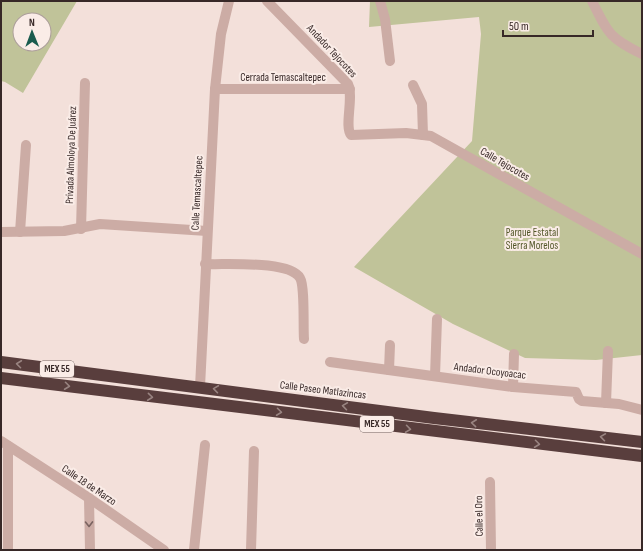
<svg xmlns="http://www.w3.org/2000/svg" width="643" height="551" viewBox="0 0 643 551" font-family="'Sofia Sans Condensed',sans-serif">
	<rect width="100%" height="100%" fill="#f3e0da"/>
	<g fill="#c0c399" fill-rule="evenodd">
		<path d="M1 1H77L23 93 5 82 1 81ZM20 20H44V44H20Z"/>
		<polygon points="370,1 642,1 642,355 596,360 525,358 453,324 354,267 472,141 481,34 479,17 369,27"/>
	</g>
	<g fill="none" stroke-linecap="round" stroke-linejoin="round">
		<g stroke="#ccaca5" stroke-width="10">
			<path d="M267 1 348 84C354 98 344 126 351 135L406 133 431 136 642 254"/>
			<polyline points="380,1 385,19 390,61"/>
			<path d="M592 1C608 33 609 38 642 54"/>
			<polyline points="413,85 422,104 423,135"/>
			<polyline points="215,89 350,89"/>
			<polyline points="81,229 85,83"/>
			<polyline points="1,232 64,231 100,224 207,231"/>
			<polyline points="20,232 26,145"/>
			<path d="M205 264C226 265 289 260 300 278 305 286 303 328 304 339"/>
			<polyline points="330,362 513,387 576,392 579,399 582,401 619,404 642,410"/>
			<polyline points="389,370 390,345"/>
			<polyline points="435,376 437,319"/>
			<polyline points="200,387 215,89 221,34 229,1"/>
			<polyline points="513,387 514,354"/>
			<polyline points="606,403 608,351"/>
			<polyline points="1,441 89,498 164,550"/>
			<polyline points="490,482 491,550"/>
			<polyline points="89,498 90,550"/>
			<polyline points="8,550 8,446"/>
			<polyline points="194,550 205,445"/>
			<polyline points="251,550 254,451"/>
		</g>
		<g stroke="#593e3d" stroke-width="12">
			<polyline points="1,362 434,418 642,442"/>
			<polyline points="1,378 642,456"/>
		</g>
	</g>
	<defs><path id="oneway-chevron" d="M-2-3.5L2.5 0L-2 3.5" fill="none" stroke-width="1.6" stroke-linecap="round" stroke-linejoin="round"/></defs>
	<g stroke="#998481">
		<use href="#oneway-chevron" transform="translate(19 364) rotate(-173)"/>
		<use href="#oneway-chevron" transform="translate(67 386) rotate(7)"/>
		<use href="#oneway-chevron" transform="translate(216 389) rotate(-172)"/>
		<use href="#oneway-chevron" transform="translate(150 397) rotate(6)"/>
		<use href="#oneway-chevron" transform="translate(345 406) rotate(-172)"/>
		<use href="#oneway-chevron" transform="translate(279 412) rotate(7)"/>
		<use href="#oneway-chevron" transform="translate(474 423) rotate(-174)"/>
		<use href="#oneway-chevron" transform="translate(408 429) rotate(8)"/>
		<use href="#oneway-chevron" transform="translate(603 437) rotate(-172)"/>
		<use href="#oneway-chevron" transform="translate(537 444) rotate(7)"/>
	</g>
	<use stroke="#7a6360" href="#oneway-chevron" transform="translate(89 524) rotate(89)"/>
	<g text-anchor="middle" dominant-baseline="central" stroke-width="4" stroke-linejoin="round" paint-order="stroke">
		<g fill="#faece7" stroke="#726361" stroke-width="1">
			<rect x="40" y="361" width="34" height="16" rx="3"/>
			<rect x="360" y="416" width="34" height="16" rx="3"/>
		</g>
		<g font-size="10" font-weight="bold" fill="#372827">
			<text x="57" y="369">MEX 55</text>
			<text x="377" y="424">MEX 55</text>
		</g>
		<g font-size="11" fill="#372827" stroke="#faece7">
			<text transform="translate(332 51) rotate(47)">Andador Tejocotes</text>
			<text x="283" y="77">Cerrada Temascaltepec</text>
			<text transform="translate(71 155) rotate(-88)">Privada Almoloya De Juárez</text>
			<text transform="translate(505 164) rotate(30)">Calle Tejocotes</text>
			<text transform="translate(197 193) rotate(-87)">Calle Temascaltepec</text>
			<text transform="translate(490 371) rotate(7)">Andador Ocoyoacac</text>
			<text transform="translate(323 390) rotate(7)">Calle Paseo Matlazincas</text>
			<text transform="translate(89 485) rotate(34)">Calle 18 de Marzo</text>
			<text transform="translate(479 516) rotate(-91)">Calle el Oro</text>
		</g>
		<g font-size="11" fill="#535729" stroke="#faece7">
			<text x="532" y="232">Parque Estatal<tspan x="532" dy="13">Sierra Morelos</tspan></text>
		</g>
	</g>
	<rect width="643" height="551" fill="none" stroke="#372827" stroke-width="4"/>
	<g transform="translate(32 32) rotate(359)"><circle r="19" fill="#faece7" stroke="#ac9e9a"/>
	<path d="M0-3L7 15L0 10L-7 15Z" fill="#1a5b4e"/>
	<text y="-6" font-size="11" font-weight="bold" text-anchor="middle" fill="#372827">N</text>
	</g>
	<path d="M503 30v6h90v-6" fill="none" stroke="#372827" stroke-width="2"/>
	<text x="509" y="30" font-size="12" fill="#372827" stroke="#faece7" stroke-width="3" paint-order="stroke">50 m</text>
</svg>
